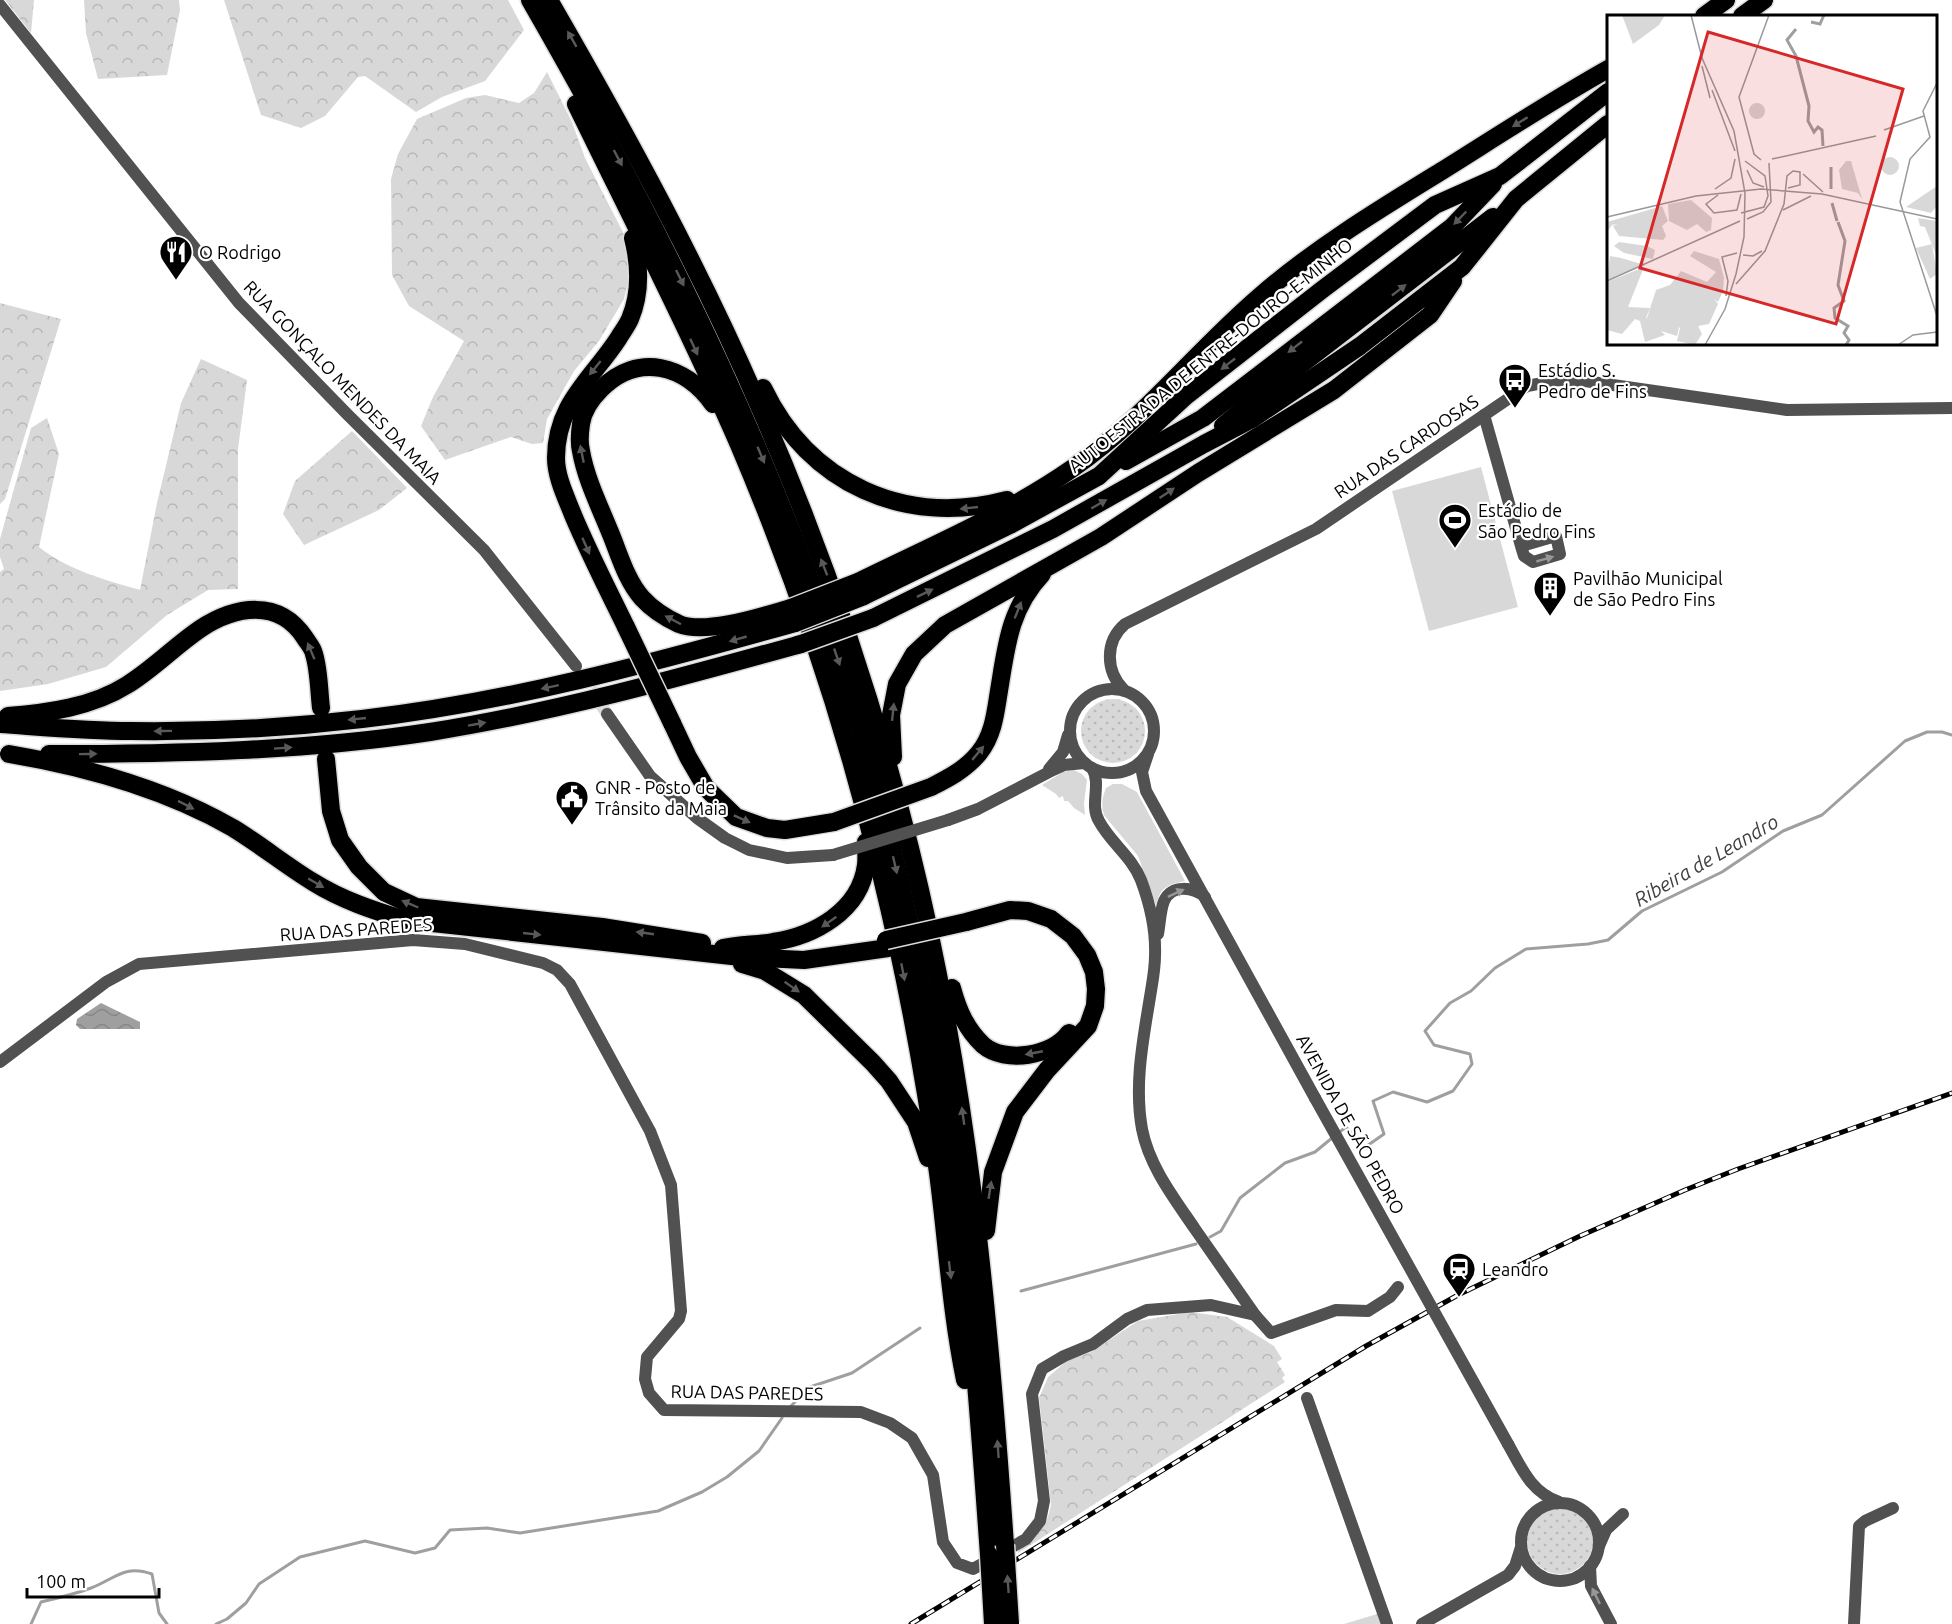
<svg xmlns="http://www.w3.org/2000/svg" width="1952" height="1624" viewBox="0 0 1952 1624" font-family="Ubuntu,sans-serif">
	<defs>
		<pattern id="forest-crowns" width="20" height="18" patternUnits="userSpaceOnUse" patternTransform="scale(1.5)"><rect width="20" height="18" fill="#d8d8d8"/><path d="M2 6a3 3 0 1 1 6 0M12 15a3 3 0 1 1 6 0" fill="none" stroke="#b8b8b8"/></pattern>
		<pattern id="garden-dots" width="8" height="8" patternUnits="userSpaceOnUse" patternTransform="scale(1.5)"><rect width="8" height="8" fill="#d8d8d8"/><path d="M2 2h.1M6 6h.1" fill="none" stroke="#b8b8b8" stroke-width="1.8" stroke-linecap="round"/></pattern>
		<pattern id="water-waves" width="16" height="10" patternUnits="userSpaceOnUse" patternTransform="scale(1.5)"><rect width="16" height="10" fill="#9f9f9f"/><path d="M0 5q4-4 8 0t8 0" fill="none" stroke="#878787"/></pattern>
	</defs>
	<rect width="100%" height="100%" fill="#fff"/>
	<g fill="#d8d8d8">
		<polygon points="1481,467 1518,607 1429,631 1392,491"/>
		<polygon points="1074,770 1082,774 1087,780 1084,803 1085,815 1074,808 1068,801 1064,801 1063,796 1059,798 1056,794 1042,785 1063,772"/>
		<path d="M1113 784H1122L1137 792 1185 881C1168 885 1161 886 1156 905L1138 856 1104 815C1101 805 1102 798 1106 788Z"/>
	</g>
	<g fill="url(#forest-crowns)">
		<polygon points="5,0 34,0 31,33"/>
		<polygon points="84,0 179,0 180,10 167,75 98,79 86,33"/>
		<polygon points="224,0 508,0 524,30 485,81 442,97 416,112 365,76 358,77 325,116 301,128 261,115"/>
		<polygon points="547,72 572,122 585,158 630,246 630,274 624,299 599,341 574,371 547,419 543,443 532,444 511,437 445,460 421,426 433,397 464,341 409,306 392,275 391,179 398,154 417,119 466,98 485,95 519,103 534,93"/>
		<polygon points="0,303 61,319 5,499 0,504"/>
		<path d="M201 359 247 380 238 449V589L208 590 167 615 106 667 48 684 0 691V572L4 569 0 557V539L31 428 47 418 59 454 39 547C68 570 105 580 140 590L157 503 181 403Z"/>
		<polygon points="352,431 407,488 379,510 304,545 283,514 295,481"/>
		<path d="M1190 1312 1227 1317 1274 1346 1282 1359 1277 1362 1285 1375 1282 1378 1285 1382 1018 1553V1547C1039 1532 1045 1532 1051 1505L1039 1398 1048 1377 1069 1359 1091 1352 1138 1321Z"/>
		<polygon points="1377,1614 1381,1624 1344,1624"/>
	</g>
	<g fill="url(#garden-dots)">
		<circle cx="1113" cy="731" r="32"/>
		<circle cx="1560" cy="1541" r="33"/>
	</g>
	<polygon fill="url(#water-waves)" points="101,1003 140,1022 140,1029 80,1029 76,1025 77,1019"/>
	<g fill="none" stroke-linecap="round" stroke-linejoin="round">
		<g stroke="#9f9f9f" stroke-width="3">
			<polyline points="1337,1134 1346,1127 1364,1148 1384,1134 1373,1101 1393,1092 1427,1102 1453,1091 1472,1064 1470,1054 1434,1045 1425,1031 1450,1003 1471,991 1495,968 1526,949 1588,944 1608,940 1642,911 1722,872 1783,831 1822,815 1905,741 1927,732 1942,732 1952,735"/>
			<polyline points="1210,1237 1221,1231 1240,1198 1285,1163 1315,1152 1332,1138"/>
			<polyline points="1021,1291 1196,1244"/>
			<polyline points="791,1406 810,1387 852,1373 920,1328"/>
			<path d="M31 1624 41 1602C58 1598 75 1594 91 1588 115 1579 124 1564 152 1574L159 1613 167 1624"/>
			<polyline points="216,1624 227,1619 246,1603 259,1584 300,1557 365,1541 415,1553 435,1548 450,1530 487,1528 520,1533 658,1511 702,1492 727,1477 759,1451 782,1418"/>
		</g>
		<polyline stroke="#d9d9d9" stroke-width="12" stroke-dasharray="12 6" stroke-linecap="butt" points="581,674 607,714"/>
		<g stroke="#dbdbdb" stroke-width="21">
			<g id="highway">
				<path d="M530 0C668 240 789 484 866 750 906 890 935 1034 954 1177 971 1303 980 1429 989 1555"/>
				<path d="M549 0C627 135 702 272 763 415 824 555 873 700 910 848 967 1077 989 1310 1005 1545"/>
				<polyline points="1704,16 1726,0"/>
				<polyline points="1742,16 1764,0"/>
				<path d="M576 104C631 217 689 330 739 445 798 584 846 728 881 874 905 972 924 1072 938 1173 947 1241 951 1312 965 1380"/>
				<path d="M763 388C809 484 905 527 1007 500"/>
				<path d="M713 404C685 365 638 352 601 389 592 398 583 410 581 424 580 431 579 443 581 451 586 480 601 509 612 537 620 557 627 581 642 598 652 609 666 618 679 624 706 635 763 616 791 608"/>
				<polyline points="1223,426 1247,406 1493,217"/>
				<polyline points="1126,461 1203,418 1452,227 1493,184"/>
				<path d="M858 582C931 546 1007 514 1073 468 1143 420 1195 352 1259 297 1314 249 1378 210 1440 172 1496 137 1551 101 1608 69"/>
				<polyline points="864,596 1010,525 1099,476 1186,396 1323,289 1435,205 1500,176 1608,92"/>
				<polyline points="873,618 1053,529 1204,444 1252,419 1360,346 1462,267 1516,199 1608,124"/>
				<path d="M626 627C608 590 589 553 573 515 566 497 556 477 556 458 556 404 591 380 618 339 622 332 627 326 630 319 641 293 640 266 633 238"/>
				<path d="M8 716C48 713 92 707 127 685 153 669 175 646 200 629 235 606 279 598 305 638 308 643 313 648 314 654 319 670 319 691 321 708"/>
				<polyline points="672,723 688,757 706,788 736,817 767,828 785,830 834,822"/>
				<path d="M0 724C44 727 87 731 131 731 208 732 286 728 362 719 510 702 652 663 795 623"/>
				<path d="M9 754C86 767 165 789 233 828 261 845 285 865 313 882 342 900 372 910 405 920L741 957 804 960 888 948"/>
				<path d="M49 754C177 754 304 751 430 732 556 712 678 678 801 644"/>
				<polyline points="893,757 891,715 897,684 914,654 945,625 1101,537 1198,473 1334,390 1430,315 1453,281"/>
				<polyline points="326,759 331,811 340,840 359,867 384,892 416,907 602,927 702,943"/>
				<path d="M931 787C949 778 966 769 979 753 992 737 995 717 998 697 1006 650 1008 610 1042 574"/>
				<polyline points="966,922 1010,910 1028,911 1051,919 1073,936 1087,955 1094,972 1096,989 1095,1006 1088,1026 1047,1070 1015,1112 993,1172 986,1231"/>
				<path d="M723 948C740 944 756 945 773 942 814 936 860 911 866 865 867 858 866 850 866 842"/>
				<polyline points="742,964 765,971 804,995 873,1063 889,1081 916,1122 928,1158"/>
				<path d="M952 988C958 1010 966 1029 983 1045 1005 1064 1053 1056 1069 1033"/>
			</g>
		</g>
		<g stroke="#515151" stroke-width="12">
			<polyline points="0,5 239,303 347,414 484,550 576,666"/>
			<polyline points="1484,415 1521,546 1524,556 1533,562 1560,554 1556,536 1521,546"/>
			<circle cx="1112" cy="731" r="42"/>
			<path d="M1124 690C1105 671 1105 641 1125 624L1316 529 1527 386 1558 380 1585 381 1787 410 1952 408"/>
			<polyline points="607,714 650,776 697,818 725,838 749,850 787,858 833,855"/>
			<polyline points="1148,754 1142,772 1146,791 1315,1098"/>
			<path d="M1092 768C1102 785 1089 804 1099 821 1110 842 1132 857 1141 880 1150 904 1156 931 1155 956 1155 970 1152 984 1150 997 1143 1040 1134 1085 1142 1129 1149 1166 1174 1198 1195 1229 1215 1258 1235 1286 1255 1315L1271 1333 1336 1310 1368 1311 1390 1297 1398 1287"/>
			<polyline points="1049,769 1063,752 1068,735"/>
			<polyline points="948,820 978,809 1053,770 1064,765 1084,763"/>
			<path d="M1158 934C1160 924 1160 911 1164 901 1172 884 1193 887 1205 897"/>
			<polyline points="0,1062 106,982 139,964 413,940 465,944 543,963 557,970 570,984 650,1131 671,1185 681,1311 679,1319 647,1357 645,1379 649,1393 664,1410 861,1412 890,1423 912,1438 933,1475 943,1542 957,1563 973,1569 1026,1539 1040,1521 1044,1501 1032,1394 1042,1369 1064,1356 1093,1344 1127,1319 1147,1310 1211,1305 1255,1315"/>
			<polyline points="1307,1398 1387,1624"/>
			<path d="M1508 1444C1522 1469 1531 1492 1559 1502"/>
			<circle cx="1560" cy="1542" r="39"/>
			<polyline points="1599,1546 1606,1530 1623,1514"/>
			<polyline points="1590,1566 1591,1586 1611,1624"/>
			<polyline points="1422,1624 1508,1575 1515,1566 1521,1547"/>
			<polyline points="1854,1624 1859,1526 1865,1521 1893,1508"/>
		</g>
		<use href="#highway" stroke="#000" stroke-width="18"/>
		<g stroke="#000" stroke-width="5">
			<polyline id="rail" points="911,1624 1366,1346 1458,1295 1580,1236 1685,1190 1738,1169 1952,1093"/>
		</g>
		<use href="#rail" stroke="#fff" stroke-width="3" stroke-dasharray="9" stroke-linecap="butt"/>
		<g stroke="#dbdbdb" stroke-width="21" stroke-linecap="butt">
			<g id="highway-bridge">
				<polyline points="791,608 858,582"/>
				<polyline points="795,623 864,596"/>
				<polyline points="626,627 672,723"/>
				<polyline points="801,644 873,618"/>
				<polyline points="834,822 931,787"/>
				<polyline points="886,940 966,922"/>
				<polyline points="1005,1545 1010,1623"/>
				<polyline points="989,1555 993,1624"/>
			</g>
		</g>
		<g stroke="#515151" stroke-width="12">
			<polyline points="833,855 948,820"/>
			<polyline points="1315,1098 1508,1444"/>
		</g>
		<use href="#highway-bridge" stroke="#000" stroke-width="18"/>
	</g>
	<defs><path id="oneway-solid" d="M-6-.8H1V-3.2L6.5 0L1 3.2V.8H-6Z" transform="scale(1.5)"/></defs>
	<g fill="#595959">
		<use href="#oneway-solid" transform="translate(572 39) rotate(-120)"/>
		<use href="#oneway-solid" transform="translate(1520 122) rotate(148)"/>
		<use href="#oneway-solid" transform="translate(618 158) rotate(62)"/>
		<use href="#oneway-solid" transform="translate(1460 218) rotate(134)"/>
		<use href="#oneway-solid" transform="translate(680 278) rotate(64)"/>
		<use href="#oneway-solid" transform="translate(1399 290) rotate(-38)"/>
		<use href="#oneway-solid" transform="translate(694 347) rotate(65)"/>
		<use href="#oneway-solid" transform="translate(1295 347) rotate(142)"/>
		<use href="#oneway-solid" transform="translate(1228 364) rotate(142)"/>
		<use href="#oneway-solid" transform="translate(595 368) rotate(129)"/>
		<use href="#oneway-solid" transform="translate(582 454) rotate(-101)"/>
		<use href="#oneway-solid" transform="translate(761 455) rotate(67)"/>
		<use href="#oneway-solid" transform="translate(1167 493) rotate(-34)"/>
		<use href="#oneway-solid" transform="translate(1099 504) rotate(-30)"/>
		<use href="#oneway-solid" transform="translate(969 508) rotate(174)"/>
		<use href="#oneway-solid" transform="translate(586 546) rotate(66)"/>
		<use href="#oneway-solid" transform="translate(824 567) rotate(-111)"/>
		<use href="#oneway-solid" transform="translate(925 593) rotate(-26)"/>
		<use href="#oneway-solid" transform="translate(1018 610) rotate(-68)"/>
		<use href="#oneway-solid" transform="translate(673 620) rotate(-152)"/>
		<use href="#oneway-solid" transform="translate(738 639) rotate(164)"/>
		<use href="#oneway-solid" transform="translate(311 651) rotate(-113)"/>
		<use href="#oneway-solid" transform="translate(837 657) rotate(71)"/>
		<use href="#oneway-solid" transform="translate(550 687) rotate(168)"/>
		<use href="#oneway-solid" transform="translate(893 712) rotate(-84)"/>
		<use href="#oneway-solid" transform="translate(357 719) rotate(174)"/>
		<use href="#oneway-solid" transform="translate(477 724) rotate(-10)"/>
		<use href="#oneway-solid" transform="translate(163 731) rotate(179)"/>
		<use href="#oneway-solid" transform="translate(283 748) rotate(-4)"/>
		<use href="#oneway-solid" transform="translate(978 753) rotate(-50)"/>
		<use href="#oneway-solid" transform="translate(88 754) rotate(-1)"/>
		<use href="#oneway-solid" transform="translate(186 805) rotate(27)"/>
		<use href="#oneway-solid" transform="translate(742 819) rotate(24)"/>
		<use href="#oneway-solid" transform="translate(895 865) rotate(77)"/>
		<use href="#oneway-solid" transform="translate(316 883) rotate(30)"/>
		<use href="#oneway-solid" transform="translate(410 904) rotate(-157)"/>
		<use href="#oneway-solid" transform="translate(829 922) rotate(145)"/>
		<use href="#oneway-solid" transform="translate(645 933) rotate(-172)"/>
		<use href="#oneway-solid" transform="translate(532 934) rotate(6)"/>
		<use href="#oneway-solid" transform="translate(903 972) rotate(79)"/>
		<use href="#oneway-solid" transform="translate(792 987) rotate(35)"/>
		<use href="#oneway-solid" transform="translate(1034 1053) rotate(169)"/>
		<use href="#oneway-solid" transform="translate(963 1116) rotate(-98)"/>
		<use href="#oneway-solid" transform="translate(990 1190) rotate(-81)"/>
		<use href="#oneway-solid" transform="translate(950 1270) rotate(83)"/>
		<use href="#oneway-solid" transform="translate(998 1449) rotate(-94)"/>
		<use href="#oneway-solid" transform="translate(1008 1584) rotate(-94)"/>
	</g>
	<g fill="#979797">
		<use href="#oneway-solid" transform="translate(1545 559) rotate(-16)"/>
		<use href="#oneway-solid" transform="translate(1176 893) rotate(-25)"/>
		<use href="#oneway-solid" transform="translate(1596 1596) rotate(-116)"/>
	</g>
	<defs>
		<g id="restaurant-pin" transform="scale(1.725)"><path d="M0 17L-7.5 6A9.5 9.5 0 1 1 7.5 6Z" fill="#000" stroke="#fff"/><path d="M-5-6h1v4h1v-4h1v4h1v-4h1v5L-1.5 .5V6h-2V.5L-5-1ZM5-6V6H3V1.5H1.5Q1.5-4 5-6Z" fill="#fff"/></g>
		<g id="bus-pin" transform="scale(1.725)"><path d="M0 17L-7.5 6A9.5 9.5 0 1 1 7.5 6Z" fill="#000" stroke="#fff"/><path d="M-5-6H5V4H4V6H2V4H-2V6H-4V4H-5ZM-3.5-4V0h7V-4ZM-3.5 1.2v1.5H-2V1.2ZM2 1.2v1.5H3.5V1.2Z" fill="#fff"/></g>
		<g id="stadium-pin" transform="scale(1.725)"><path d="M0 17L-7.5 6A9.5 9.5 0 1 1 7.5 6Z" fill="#000" stroke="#fff"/><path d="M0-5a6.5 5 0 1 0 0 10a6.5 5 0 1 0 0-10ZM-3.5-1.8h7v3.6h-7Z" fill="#fff"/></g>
		<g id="building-pin" transform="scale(1.725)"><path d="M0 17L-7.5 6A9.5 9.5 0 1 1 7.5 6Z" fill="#000" stroke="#fff"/><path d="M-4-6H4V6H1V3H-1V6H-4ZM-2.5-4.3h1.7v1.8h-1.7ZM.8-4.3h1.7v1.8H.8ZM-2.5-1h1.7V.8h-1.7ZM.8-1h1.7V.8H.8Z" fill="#fff"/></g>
		<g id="civic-pin" transform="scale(1.725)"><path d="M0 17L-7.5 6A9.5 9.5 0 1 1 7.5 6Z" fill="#000" stroke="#fff"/><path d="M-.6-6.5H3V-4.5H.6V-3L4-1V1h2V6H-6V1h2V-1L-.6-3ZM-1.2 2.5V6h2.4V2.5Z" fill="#fff"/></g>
		<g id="station-pin" transform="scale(1.725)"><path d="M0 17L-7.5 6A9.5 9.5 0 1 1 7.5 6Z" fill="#000" stroke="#fff"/><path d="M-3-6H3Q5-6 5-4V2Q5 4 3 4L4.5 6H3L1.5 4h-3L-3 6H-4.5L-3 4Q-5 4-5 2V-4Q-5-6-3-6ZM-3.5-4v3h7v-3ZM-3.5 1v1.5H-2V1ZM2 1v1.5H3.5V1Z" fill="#fff"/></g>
	</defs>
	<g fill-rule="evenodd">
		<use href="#restaurant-pin" x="176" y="252"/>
		<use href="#bus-pin" x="1515" y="380"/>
		<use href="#stadium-pin" x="1455" y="520"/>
		<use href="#building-pin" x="1550" y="588"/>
		<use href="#civic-pin" x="572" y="797"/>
		<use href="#station-pin" x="1459" y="1269"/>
	</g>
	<g text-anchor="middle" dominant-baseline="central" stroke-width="4.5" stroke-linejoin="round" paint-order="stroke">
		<g font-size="18" fill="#000" stroke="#fff" text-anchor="start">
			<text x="199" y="252">O Rodrigo</text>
			<text x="1538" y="370">Estádio S.<tspan x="1538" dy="21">Pedro de Fins</tspan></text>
			<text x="1478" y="510">Estádio de<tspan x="1478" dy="21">São Pedro Fins</tspan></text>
			<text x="1573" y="578">Pavilhão Municipal<tspan x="1573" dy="21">de São Pedro Fins</tspan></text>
			<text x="595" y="787">GNR - Posto de<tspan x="595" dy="21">Trânsito da Maia</tspan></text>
			<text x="1482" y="1269">Leandro</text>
		</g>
		<g font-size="18" fill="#000" stroke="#fff">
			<text transform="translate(1210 355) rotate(-39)">AUTOESTRADA DE ENTRE-DOURO-E-MINHO</text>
			<text transform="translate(343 382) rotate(46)">RUA GONÇALO MENDES DA MAIA</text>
			<text transform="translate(1406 446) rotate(-34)">RUA DAS CARDOSAS</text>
			<text transform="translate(356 929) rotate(-4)">RUA DAS PAREDES</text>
			<text transform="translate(1351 1124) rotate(61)">AVENIDA DE SÃO PEDRO</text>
			<text transform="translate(747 1392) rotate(1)">RUA DAS PAREDES</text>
		</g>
		<g font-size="20" font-style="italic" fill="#404040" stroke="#fff">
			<text transform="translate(1706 860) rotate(-30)">Ribeira de Leandro</text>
		</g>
	</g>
	<g transform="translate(1607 15)">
		<rect width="330" height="330" fill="#fff"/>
		<path d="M142 96a8 8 0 1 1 16 0a8 8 0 1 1-16 0ZM325 229 330 259 323 264 309 233Z" fill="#d8d8d8"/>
		<path d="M15 0H58L52 10 26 29ZM274 151a9 9 0 1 1 18 0a9 9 0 1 1-18 0ZM239 146H244L255 184 251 178 235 174 232 155ZM330 171V191L324 198 299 192ZM84 185 105 203 104 215 99 217 90 209 80 215 62 206 61 189ZM55 191 61 206 55 211 59 221 56 225 12 221 6 211 10 209 5 210 0 217V207ZM311 203 330 206V242L318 212 313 211ZM12 227 40 231 48 235 46 244 17 238 7 231ZM87 236 112 244 117 263 116 276 111 287 107 284 111 289 102 309 91 311 95 319 88 330 70 326 73 313 72 312 70 321 54 316 58 320 38 327 33 306 28 304 15 319 0 315V267L37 252 21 292 43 293 39 303 51 304 40 303 49 275 63 270 74 256 100 267 109 257 83 241ZM3 241 14 243 38 250 0 266Z" fill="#d8d8d8"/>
		<path fill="none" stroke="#9f9f9f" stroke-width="3" d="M204 7 213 9 217 0M189 14 180 25 189 41 202 91 201 106 207 117 211 112 215 115 216 131M224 174V152M225 188 230 206M231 207 238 226 231 270 237 286 227 293 228 303 241 311 237 318 242 325 239 330"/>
		<path fill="none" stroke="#999" stroke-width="1.5" d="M84 0 95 43 127 116 138 178 137 222 129 259 118 294 98 330M95 51 103 83M330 68 316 96 323 122 303 144 293 187 330 301M105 75 128 136M277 115 317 101M165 144 269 121M154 145 147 139 132 82 162 0M140 155 146 168 157 172M196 159 216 177M108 174 124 163 128 144M111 180 99 189 107 198 130 195 134 179M176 195 204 181M134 198 157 192 161 181 158 161 138 146M0 202 89 181 154 174 215 179 330 204M140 204 156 197 164 187 162 148M136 240 146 241 155 236M0 266 133 206M129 269 158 236 177 189 180 161 186 156 193 157V170L181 173M119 281 121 266 115 242 130 238M291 330 306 320 330 317"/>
		<path fill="#d62828" fill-opacity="0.15" stroke="#d62828" stroke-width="3" d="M101 17 296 74 229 309 33 253Z"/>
		<rect width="330" height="330" fill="none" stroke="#000" stroke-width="3"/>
	</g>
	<path d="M27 1588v9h132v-9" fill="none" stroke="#000000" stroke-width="3"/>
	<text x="36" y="1588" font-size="18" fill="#000000" stroke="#ffffff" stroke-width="4.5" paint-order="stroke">100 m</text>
</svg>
